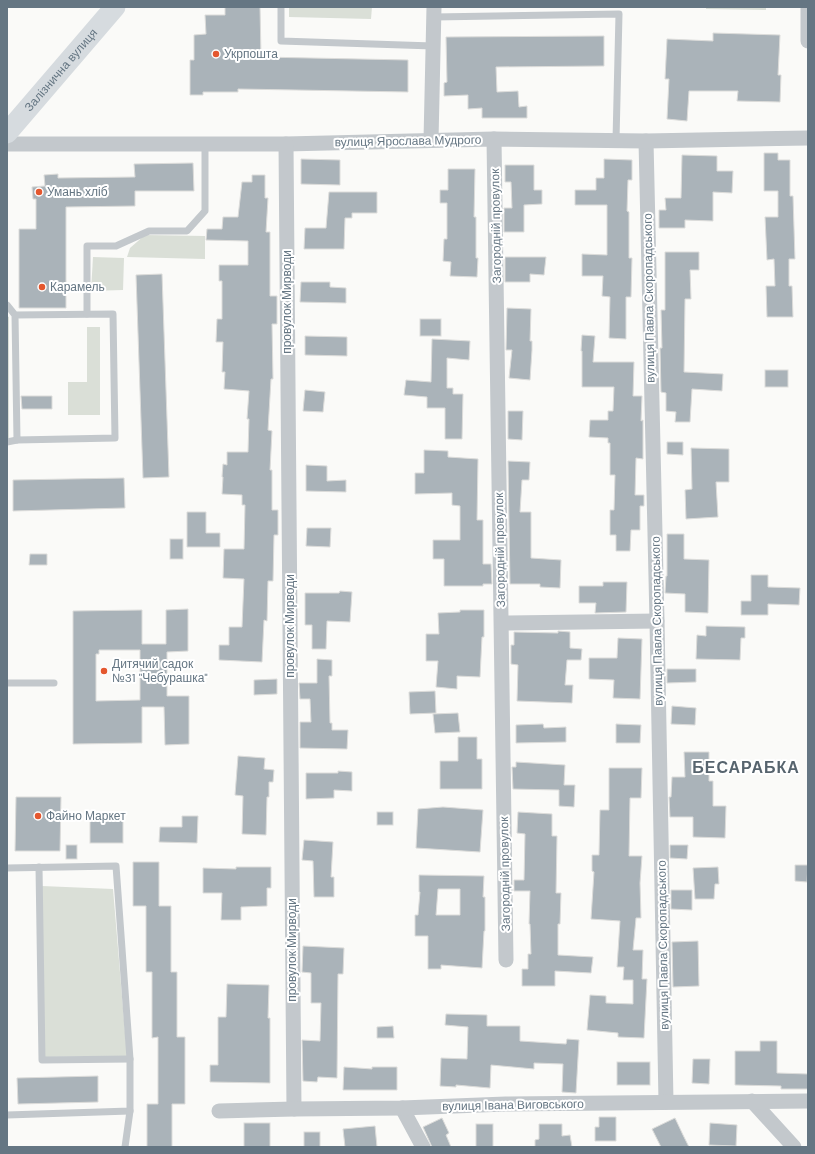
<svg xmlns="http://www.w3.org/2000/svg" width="815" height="1154" viewBox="0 0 815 1154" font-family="'DM Sans',sans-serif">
	<rect width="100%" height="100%" fill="#fafaf8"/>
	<g fill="#dadfd7">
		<polygon points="289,7 372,7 371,19 289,17"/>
		<polygon points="706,7 766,7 766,10 706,9"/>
		<polygon points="145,235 205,236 205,259 127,257 130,248"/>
		<polygon points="93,257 124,258 123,290 91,291"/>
		<polygon points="7,316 9,317 9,444 7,445"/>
		<polygon points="87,327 100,327 100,415 68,415 68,382 87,382"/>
		<polygon points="42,886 113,889 127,1056 44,1057"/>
	</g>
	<g fill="#aab3b9" stroke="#dcdcda" fill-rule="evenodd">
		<polygon points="225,7 260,7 261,57 408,60 408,92 238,89 238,92 203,92 203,95 190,95 190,60 194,60 194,35 206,34 205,15 225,15"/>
		<polygon points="713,33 780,35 778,75 781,75 780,102 737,101 738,91 689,91 687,121 667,119 669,79 665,79 667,39 713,41"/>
		<polygon points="604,36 604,66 496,67 497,92 518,91 519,107 527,106 527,118 482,118 482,108 468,109 468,95 444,96 444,83 447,82 446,37"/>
		<polygon points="764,153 778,153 778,160 790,160 790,196 793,196 795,259 789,259 789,286 792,286 793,317 767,317 766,286 775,286 774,259 767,260 765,217 778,217 778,191 764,191"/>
		<polygon points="682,155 717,156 717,171 733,171 732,193 713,192 713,221 685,220 685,228 659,228 659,210 666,210 665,198 681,198"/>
		<polygon points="301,159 340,160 340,185 301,184"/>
		<polygon points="604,159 632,160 632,180 628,180 627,211 629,212 629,258 632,258 631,297 626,297 626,339 609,338 610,297 602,296 603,276 582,276 582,254 607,255 607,205 575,205 575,190 596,190 596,178 604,178"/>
		<polygon points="193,163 194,191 135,191 135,206 66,207 66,308 19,308 19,229 36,229 36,199 33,199 32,187 45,186 44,175 58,174 58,178 135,177 134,164"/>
		<polygon points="505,165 534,165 534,190 542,190 542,204 524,205 524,232 504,232 504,208 512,208 511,182 505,182"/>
		<polygon points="448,169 475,169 474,217 476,217 476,258 478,258 477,277 450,276 451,262 443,261 444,239 447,239 447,203 440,203 440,190 448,190"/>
		<polygon points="252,175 265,175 265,198 268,198 266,232 270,232 270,296 277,296 277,324 272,324 273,379 271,379 268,430 272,431 270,470 272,470 272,510 278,510 278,535 274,535 273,581 268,581 267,621 264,620 262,662 219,660 219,645 229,645 229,627 242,627 244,579 223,578 224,549 244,549 245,505 242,505 242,495 222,494 223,477 222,477 223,464 227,465 227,452 248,452 249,419 247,419 249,391 224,389 225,372 222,372 223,342 216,342 217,319 222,319 222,281 219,281 219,265 248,265 248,241 206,240 207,229 222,229 223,217 238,217 242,182 252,182"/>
		<polygon points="329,192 377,192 377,213 352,213 352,218 345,218 344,249 304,249 305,228 326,228"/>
		<polygon points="665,252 699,252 699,270 690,270 691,299 685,299 684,372 723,374 722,391 692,389 690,422 675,422 676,412 666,411 666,393 661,392 660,348 662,348 661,310 665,310"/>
		<polygon points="505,257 546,257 544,275 530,274 530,282 505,282"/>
		<polygon points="162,274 169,477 143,478 136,275"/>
		<polygon points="301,282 330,282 330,287 346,288 346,303 300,302"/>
		<polygon points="507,308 531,309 530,341 532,341 532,350 530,380 509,378 512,350 506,350"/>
		<rect x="420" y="319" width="21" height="17"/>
		<polygon points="582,335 595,336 593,362 634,362 633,396 642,396 641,421 643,420 643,459 636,458 635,495 644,495 644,506 640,506 640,530 631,530 630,551 616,551 616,535 610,535 610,510 614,510 615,475 610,475 610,443 608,443 608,438 589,437 590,420 608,420 608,411 613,411 614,387 582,387 582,351 581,351"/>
		<polygon points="305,336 347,337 347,356 305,355"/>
		<polygon points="432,339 470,341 469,360 447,358 447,388 453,388 453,394 463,394 462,439 445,439 445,408 427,408 427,397 404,395 406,380 431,382"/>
		<rect x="765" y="370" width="23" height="17"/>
		<polygon points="305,390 325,392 323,412 303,411"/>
		<polygon points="21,396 52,396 52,409 22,409"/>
		<polygon points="508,411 523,411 522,440 508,439"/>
		<polygon points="667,442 683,442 683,455 667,454"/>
		<polygon points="691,448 729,449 729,482 716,482 718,517 686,519 685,490 692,489"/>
		<polygon points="424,450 448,451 448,457 478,459 477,520 483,520 483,564 491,564 492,584 483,584 483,586 444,586 444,559 433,559 433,540 460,540 460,506 452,505 452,493 415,494 415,473 424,473"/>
		<polygon points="508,461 530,462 529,480 522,480 520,512 531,512 531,558 561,560 560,588 540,587 540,584 510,584"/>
		<polygon points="306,465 327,466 327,481 346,480 346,492 306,491"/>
		<polygon points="124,478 125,508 13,511 13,480"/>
		<polygon points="187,512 206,512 206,533 220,533 220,547 187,547"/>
		<polygon points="307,528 331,528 330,547 306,546"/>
		<polygon points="667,534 684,534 684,559 709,560 708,613 685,612 685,594 665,593 666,576 667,576"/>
		<rect x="170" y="539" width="13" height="20"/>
		<polygon points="30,554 47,554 47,565 29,565"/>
		<polygon points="751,575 768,575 768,587 800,588 799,605 768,604 768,615 741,615 741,601 751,601"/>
		<polygon points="603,582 627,582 626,612 595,613 596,603 579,603 579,586 603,586"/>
		<polygon points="340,591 352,592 350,622 327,621 326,649 312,649 312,625 305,625 305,593 339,593"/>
		<path d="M188 609V651L167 652V696H189V744L165 745 164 707H142V743L73 744V611L142 610V644H166V610ZM99 650H140V700L96 701V654H99Z"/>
		<polygon points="460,610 484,610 484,637 482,637 480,677 457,676 457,689 436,687 438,661 426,661 426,634 439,634 438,613 460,612"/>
		<polygon points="706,626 745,627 745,638 741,638 740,660 696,659 697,635 706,636"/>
		<polygon points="558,631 570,632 570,648 582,649 581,660 567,660 565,685 573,685 572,703 517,701 518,665 511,664 511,645 514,645 514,632 558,633"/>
		<polygon points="618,638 642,639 640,699 613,698 614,680 589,679 589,658 617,658"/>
		<polygon points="317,659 332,660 332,676 329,676 330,723 332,723 332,730 348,730 347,749 300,748 300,722 311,722 310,699 300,699 299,683 317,683"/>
		<polygon points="667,669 696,669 696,682 667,683"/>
		<polygon points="277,679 277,694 254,695 254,680"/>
		<polygon points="435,691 436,713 410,714 409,692"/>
		<polygon points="672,706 696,708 695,725 671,724"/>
		<polygon points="458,713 460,732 435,733 433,714"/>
		<polygon points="543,724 544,728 566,727 566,742 516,743 516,725"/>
		<polygon points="616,724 641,725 640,743 616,743"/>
		<polygon points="458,737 477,737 477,759 482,759 482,789 440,789 440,761 458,761"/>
		<polygon points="684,752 709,752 709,781 713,781 713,806 726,806 725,838 693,837 693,817 670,817 669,797 671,797 672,777 685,777"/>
		<polygon points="238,756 265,758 264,769 274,770 273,782 269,782 269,797 267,797 266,835 242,834 243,796 235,795"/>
		<polygon points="516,762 565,765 564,785 575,785 574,807 559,806 559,790 513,789 512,767 516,767"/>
		<polygon points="609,768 642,768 641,798 630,798 629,856 642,856 640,883 641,918 636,918 633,950 643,950 642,979 647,979 644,1038 618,1037 618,1033 587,1030 590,995 606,996 606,1003 633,1004 633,980 623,980 624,967 617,967 620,921 591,919 594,872 592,871 592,855 599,855 600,810 609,810"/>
		<polygon points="338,771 352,772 352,791 334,790 334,798 306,799 306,773 338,773"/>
		<polygon points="16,797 61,797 60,851 15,851"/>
		<polygon points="443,807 483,810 480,852 416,848 418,809"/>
		<rect x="377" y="812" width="16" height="13"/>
		<polygon points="518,812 552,814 552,836 557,836 556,893 561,893 560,924 558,924 558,955 593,957 591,973 555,971 555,986 522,986 522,969 528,969 528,954 531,954 530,924 529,924 530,891 514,891 514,880 524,880 525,834 517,833"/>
		<rect x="90" y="813" width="33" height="30"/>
		<polygon points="182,816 198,816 197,843 159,842 160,827 182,827"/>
		<polygon points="304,840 333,842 331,877 334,877 334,897 314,897 313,861 302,860"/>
		<rect x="66" y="845" width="11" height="14"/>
		<polygon points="670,845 688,845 687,859 670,858"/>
		<polygon points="133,862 159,862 159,906 171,906 171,972 177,972 177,1037 185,1037 185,1104 172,1104 172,1147 147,1147 147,1104 158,1104 158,1037 152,1038 152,972 146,972 146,906 133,906"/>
		<polygon points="795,865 808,865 807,882 795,881"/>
		<polygon points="236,867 271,867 271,888 267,888 267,906 241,907 241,920 221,920 222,893 203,893 203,868 236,869"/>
		<polygon points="718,867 719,884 715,884 714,899 695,899 693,868"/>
		<path d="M419 875 484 876 483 897H485V931H484L482 968 441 965V969H428V936H415V915H418L420 892H419ZM438 889H460V915H436Z"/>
		<polygon points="671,890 692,890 692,910 671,909"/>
		<polygon points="698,941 699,986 673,987 672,942"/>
		<polygon points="303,946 344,948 343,974 338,974 337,1078 318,1077 317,1082 303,1081 302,1040 320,1041 321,1003 311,1003 311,973 302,972"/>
		<polygon points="227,984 269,985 268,1018 270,1018 270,1083 210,1082 210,1065 218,1065 218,1017 226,1017"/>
		<polygon points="446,1014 487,1015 487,1026 520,1026 520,1041 566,1044 567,1039 579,1040 576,1093 562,1092 563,1064 534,1063 534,1069 491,1065 490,1088 456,1085 456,1087 440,1086 441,1058 467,1059 468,1027 445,1025"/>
		<polygon points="393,1026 394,1038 377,1038 377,1027"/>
		<polygon points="760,1041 777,1041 777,1073 808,1074 808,1089 781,1089 781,1086 735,1085 735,1051 760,1051"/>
		<polygon points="693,1059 710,1059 709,1084 692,1083"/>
		<rect x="617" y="1062" width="33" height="23"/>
		<polygon points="344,1067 372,1069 372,1067 397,1067 397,1090 343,1090"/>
		<polygon points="98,1076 98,1102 18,1104 17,1078"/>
		<polygon points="599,1117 616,1117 616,1141 595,1141 595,1127 599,1127"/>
		<polygon points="442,1118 449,1133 446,1135 451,1147 432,1147 423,1127"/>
		<polygon points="675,1118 683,1135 689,1147 661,1147 652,1129"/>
		<rect x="244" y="1123" width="26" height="24"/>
		<polygon points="710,1123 737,1125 736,1146 709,1145"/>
		<rect x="476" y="1124" width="17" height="23"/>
		<polygon points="539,1124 562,1124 562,1136 570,1135 572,1147 535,1147 535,1140 539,1139"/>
		<polygon points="375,1126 377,1147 345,1147 343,1129"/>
		<rect x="304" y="1132" width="16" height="15"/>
	</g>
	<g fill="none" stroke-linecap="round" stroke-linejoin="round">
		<g stroke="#c3c8cc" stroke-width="7">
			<polyline points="281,7 281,41 433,46"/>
			<polyline points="434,17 619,14 616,140"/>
			<polyline points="7,305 15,315 17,440 115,438 113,314 15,315"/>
			<polyline points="87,314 87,246 116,246 149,231 187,231 205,211 205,144"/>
			<polyline points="7,442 17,440"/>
			<polyline points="7,683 54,683"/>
			<polyline points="39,867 42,1060 130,1059"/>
			<polyline points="7,868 116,866 130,1059 130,1111 7,1115"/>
			<polyline points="125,1147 130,1111"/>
		</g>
		<g stroke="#c3c8cc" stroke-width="15">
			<polyline points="808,7 808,41"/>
			<polyline points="494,139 506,960"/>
			<polyline points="431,140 434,7"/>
			<polyline points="646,141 657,621 666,1102"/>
			<polyline points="7,144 286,144 494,139 646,141 808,138"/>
			<polyline points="286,144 294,1109"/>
			<polyline points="502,623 657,621"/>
			<polyline points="752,1101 794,1147"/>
			<polyline points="402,1108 423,1147"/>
			<polyline points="219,1111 294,1109 402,1108 506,1104 808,1101"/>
		</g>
		<path stroke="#d6dbdf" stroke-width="21" id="s1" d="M7 133 115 7"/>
	</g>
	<g fill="#e4572e" stroke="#fff" stroke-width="1.5">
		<circle cx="216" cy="54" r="4"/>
		<circle cx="39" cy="192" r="4"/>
		<circle cx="42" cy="287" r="4"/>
		<circle cx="104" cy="671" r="4"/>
		<circle cx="38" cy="816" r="4"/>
	</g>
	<g text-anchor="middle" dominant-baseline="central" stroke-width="4" stroke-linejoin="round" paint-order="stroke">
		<g font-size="12" fill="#657683" stroke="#fff" text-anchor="start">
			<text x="224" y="54">Укрпошта</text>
			<text x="47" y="192">Умань хліб</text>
			<text x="50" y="287">Карамель</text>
			<text x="112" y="664">Дитячий садок<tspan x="112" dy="14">№31 "Чебурашка"</tspan></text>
			<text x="46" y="816">Файно Маркет</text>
		</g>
		<g font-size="12" fill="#657683" stroke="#fff">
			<text stroke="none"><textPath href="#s1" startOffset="83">Залізнична вулиця</textPath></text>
			<text transform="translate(408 141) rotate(-1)">вулиця Ярослава Мудрого</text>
			<text transform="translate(496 226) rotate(-91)">Загородній провулок</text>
			<text transform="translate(649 298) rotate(-91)">вулиця Павла Скоропадського</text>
			<text transform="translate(287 302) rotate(-90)">провулок Мирводи</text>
			<text transform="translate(500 550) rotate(-91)">Загородній провулок</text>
			<text transform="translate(657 621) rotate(-91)">вулиця Павла Скоропадського</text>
			<text transform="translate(290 626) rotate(-90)">провулок Мирводи</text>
			<text transform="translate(505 874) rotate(-91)">Загородній провулок</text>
			<text transform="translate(663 945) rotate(-91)">вулиця Павла Скоропадського</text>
			<text transform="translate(292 950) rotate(-90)">провулок Мирводи</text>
			<text transform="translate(513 1105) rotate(-1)">вулиця Івана Виговського</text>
		</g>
		<g font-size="16" font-weight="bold" letter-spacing="1" fill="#57646e" stroke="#fff">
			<text x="746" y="767">БЕСАРАБКА</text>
		</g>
	</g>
	<rect width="815" height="1154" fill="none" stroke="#657683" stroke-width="16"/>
</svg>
